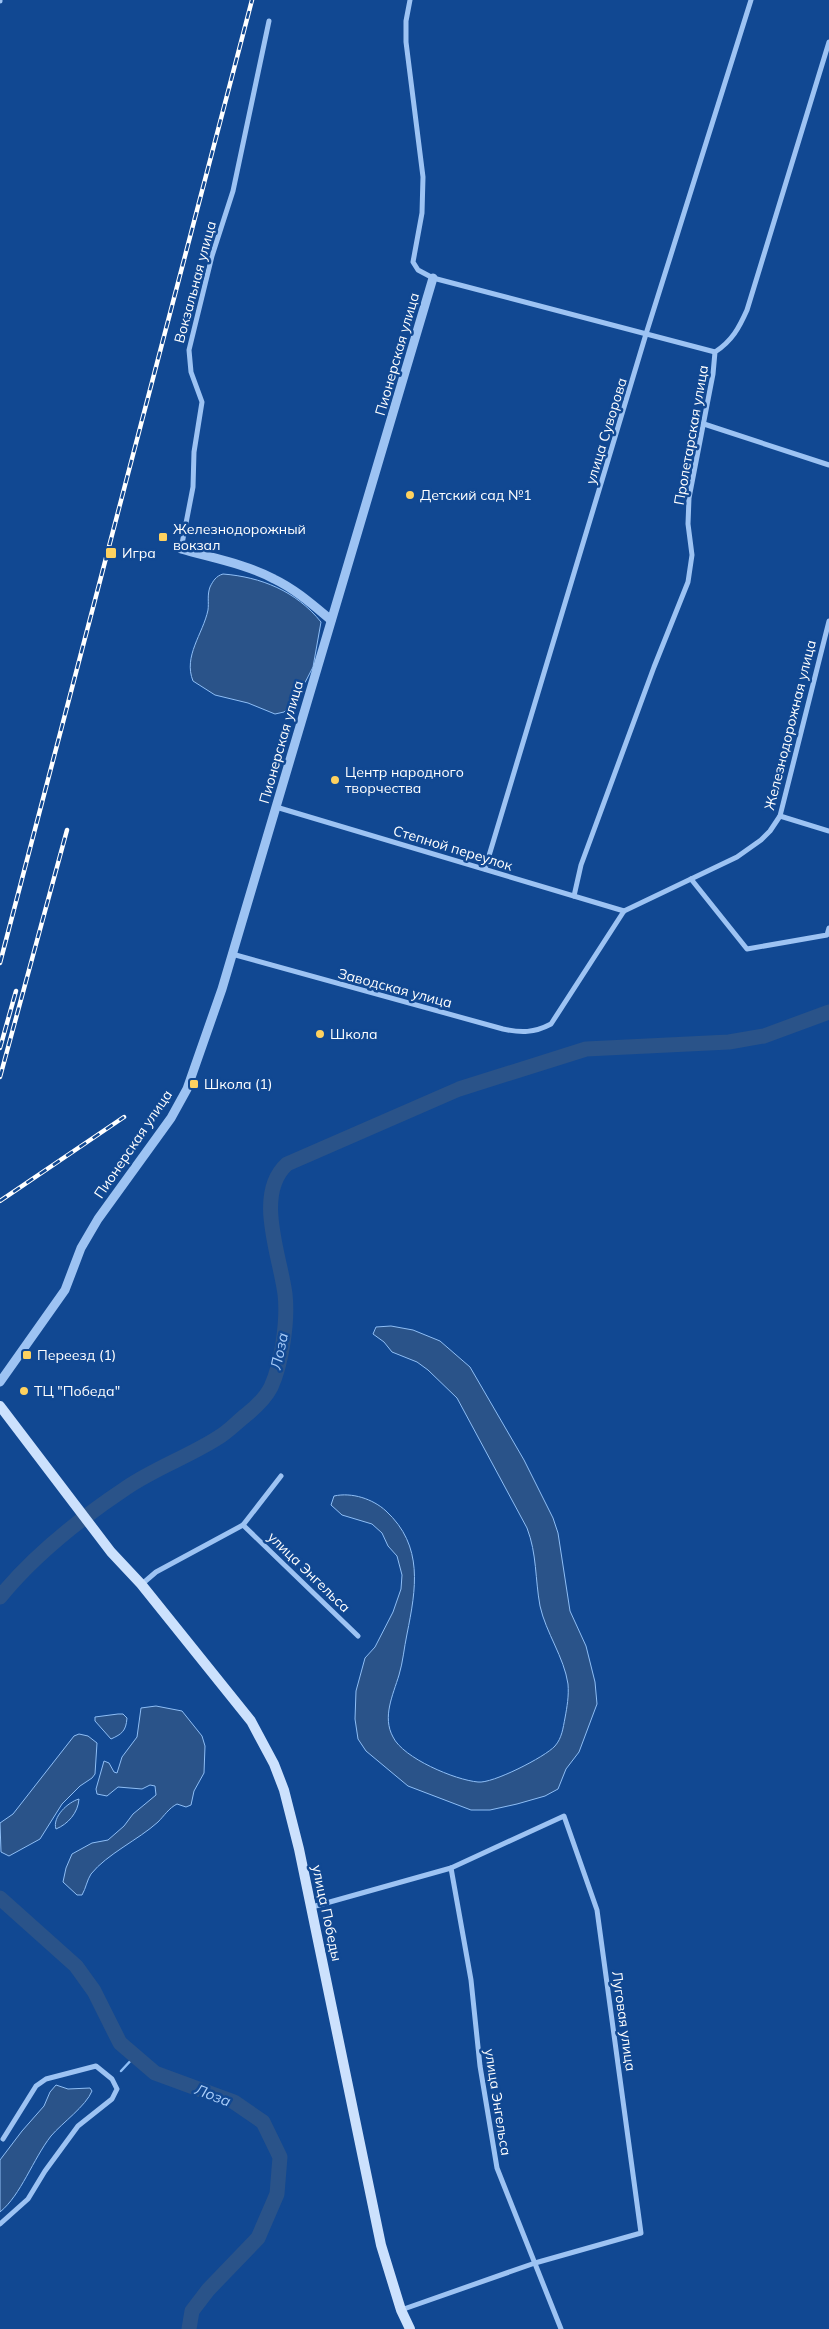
<svg xmlns="http://www.w3.org/2000/svg" width="829" height="2329" viewBox="0 0 829 2329" font-family="Mulish,sans-serif">
	<rect width="100%" height="100%" fill="#114892"/>
	<g fill="#2a5389" stroke="#8ebef6">
		<path d="M223 574C261 577 296 591 321 622L313 667 295 702 284 712 275 714 248 703 215 695 193 681C183 656 203 634 208 610 209 603 207 595 210 587 213 581 216 576 223 574Z"/>
		<path d="M391 1326 413 1330 440 1341 470 1367 524 1460 553 1518 558 1533 570 1611 586 1646 595 1682 597 1704 579 1752 566 1769 558 1789 545 1796 517 1804 490 1810H471L408 1786 366 1751 358 1739 355 1719 356 1691 365 1658 375 1647 393 1612 401 1589 402 1575 397 1556 388 1546 382 1533 372 1524 342 1515 331 1505 334 1496C352 1492 373 1499 386 1511 424 1546 416 1589 407 1634 404 1648 403 1662 399 1675 393 1695 382 1717 393 1737 403 1758 455 1780 478 1782 492 1784 545 1757 555 1746 562 1738 563 1728 565 1718 567 1707 569 1696 568 1684 564 1657 546 1633 540 1606 535 1579 537 1554 527 1528L457 1398 428 1370 417 1362 392 1352 384 1342 373 1334 376 1327Z"/>
		<path d="M156 1706 182 1711 202 1736 205 1746 204 1773 194 1791 191 1805 186 1807 177 1804C169 1808 164 1816 158 1822 138 1840 107 1854 91 1874 87 1880 86 1888 82 1895H77L63 1882 66 1868 72 1854 92 1843 108 1840 124 1826 133 1814 156 1795 155 1786 150 1785 142 1789 118 1787 107 1796 97 1794 96 1789 104 1761 109 1763 114 1772 117 1773 122 1757 137 1737 141 1708Z"/>
		<path d="M118 1714H123L127 1718C126 1731 122 1734 111 1739L95 1721V1717Z"/>
		<polygon points="79,1734 88,1736 97,1743 95,1774 92,1778 80,1786 62,1804 40,1839 9,1856 1,1852 0,1823 13,1814 74,1736"/>
		<path d="M79 1799C78 1813 68 1824 56 1829 52 1817 68 1802 79 1799Z"/>
		<path d="M56 2085 68 2089 90 2088 92 2091C86 2106 62 2123 51 2136 33 2159 21 2195 0 2212V2160L22 2131 44 2106 50 2092Z"/>
	</g>
	<g fill="none" stroke-linecap="round" stroke-linejoin="round">
		<polyline stroke="#8ebef6" stroke-width="2.5" points="121,2071 135,2056"/>
		<g stroke="#2a5389" stroke-width="15">
			<path d="M0 1597C35 1554 81 1518 126 1488 155 1468 190 1456 219 1437 229 1431 237 1422 246 1415 256 1407 265 1399 271 1387 282 1363 288 1320 285 1294 280 1255 254 1194 287 1164L459 1089 586 1049 729 1042 764 1036 829 1012"/>
			<polyline points="0,1898 76,1966 94,1991 120,2043 155,2073 234,2102 263,2122 280,2157 277,2194 258,2238 208,2290 192,2311 189,2329"/>
		</g>
		<g stroke="#9dc3f3" stroke-width="5">
			<polyline points="410,0 406,21 406,42 423,177 422,213 413,262 418,270 433,278 715,352"/>
			<polyline points="0,1 0,0"/>
			<polyline points="704,424 829,465"/>
			<polyline points="181,549 193,487 194,452 202,402 191,372 189,350 212,256 233,191 269,21"/>
			<polyline points="276,807 624,911"/>
			<polyline points="780,816 829,831"/>
			<polyline points="485,869 646,334 751,0"/>
			<polyline points="691,879 747,949 827,935 829,928"/>
			<path d="M574 896 581 865 654 667 688 582 692 555 688 524 689 498 713 374 715 352C732 341 739 328 747 310L829 42"/>
			<path d="M232 954 503 1029C521 1033 534 1033 551 1024L624 911 737 857 761 840 770 831 780 816 829 621"/>
			<polyline points="243,1525 358,1636"/>
			<polyline points="142,1584 156,1572 243,1525 281,1476"/>
			<polyline points="451,1868 471,1980 480,2066 497,2168 561,2329"/>
			<polyline points="312,1907 451,1868 564,1816 597,1910 641,2233 535,2263 401,2310"/>
			<polyline points="0,2224 28,2199 45,2171 78,2126 112,2099 117,2089 112,2079 96,2066 46,2079 36,2086 3,2139"/>
		</g>
		<g stroke="#9dc3f3" stroke-width="9">
			<path d="M181 549C212 558 246 564 274 579 295 589 313 605 331 620"/>
			<polyline points="0,1382 65,1290 81,1248 98,1219 171,1118 187,1089 222,989 433,278"/>
		</g>
		<polyline stroke="#cce1fd" stroke-width="10" points="0,1406 111,1552 141,1584 251,1721 274,1764 284,1790 299,1849 381,2245 401,2310 410,2329"/>
		<g stroke="#fff" stroke-width="4.5">
			<g id="rail">
				<polyline points="0,963 252,0"/>
				<polyline points="0,1048 16,991"/>
				<polyline points="0,1077 67,830"/>
				<polyline points="0,1201 124,1117"/>
			</g>
		</g>
		<use href="#rail" stroke="#114892" stroke-width="2.5" stroke-dasharray="8" stroke-linecap="butt"/>
	</g>
	<g fill="#ffd25f" stroke="#114892" stroke-width="2">
		<circle cx="410" cy="495" r="5"/>
		<rect x="158" y="532" width="10" height="10" rx="2.5"/>
		<rect x="105" y="547" width="12" height="12" rx="2.5"/>
		<circle cx="335" cy="780" r="5"/>
		<circle cx="320" cy="1034" r="5"/>
		<rect x="189" y="1079" width="10" height="10" rx="2.5"/>
		<rect x="22" y="1350" width="10" height="10" rx="2.5"/>
		<circle cx="24" cy="1391" r="5"/>
	</g>
	<g text-anchor="middle" dominant-baseline="central" stroke-width="5" stroke-linejoin="round" paint-order="stroke">
		<g font-size="14" fill="#fff" stroke="#114892">
			<text transform="translate(195 282) rotate(-75)">Вокзальная улица</text>
			<text transform="translate(397 354) rotate(-74)">Пионерская улица</text>
			<text transform="translate(606 431) rotate(-73)">улица Суворова</text>
			<text transform="translate(691 435) rotate(-80)">Пролетарская улица</text>
			<text transform="translate(790 725) rotate(-76)">Железнодорожная улица</text>
			<text transform="translate(281 742) rotate(-74)">Пионерская улица</text>
			<text transform="translate(453 848) rotate(17)">Степной переулок</text>
			<text transform="translate(395 988) rotate(15)">Заводская улица</text>
			<text transform="translate(133 1144) rotate(-56)">Пионерская улица</text>
			<text transform="translate(309 1572) rotate(44)">улица Энгельса</text>
			<text transform="translate(327 1913) rotate(78)">улица Победы</text>
			<text transform="translate(624 2021) rotate(82)">Луговая улица</text>
			<text transform="translate(498 2102) rotate(81)">улица Энгельса</text>
		</g>
		<g font-size="14" fill="#fff" stroke="#114892" text-anchor="start">
			<text x="420" y="495">Детский сад №1</text>
			<text x="173" y="529">Железнодорожный<tspan x="173" dy="16">вокзал</tspan></text>
			<text x="122" y="553">Игра</text>
			<text x="345" y="772">Центр народного<tspan x="345" dy="16">творчества</tspan></text>
			<text x="330" y="1034">Школа</text>
			<text x="204" y="1084">Школа (1)</text>
			<text x="37" y="1355">Переезд (1)</text>
			<text x="34" y="1391">ТЦ "Победа"</text>
		</g>
		<g font-size="15" font-style="italic" fill="#a9cdfa" stroke="#114892">
			<text transform="translate(279 1351) rotate(-78)">Лоза</text>
			<text transform="translate(213 2095) rotate(21)">Лоза</text>
		</g>
	</g>
</svg>
